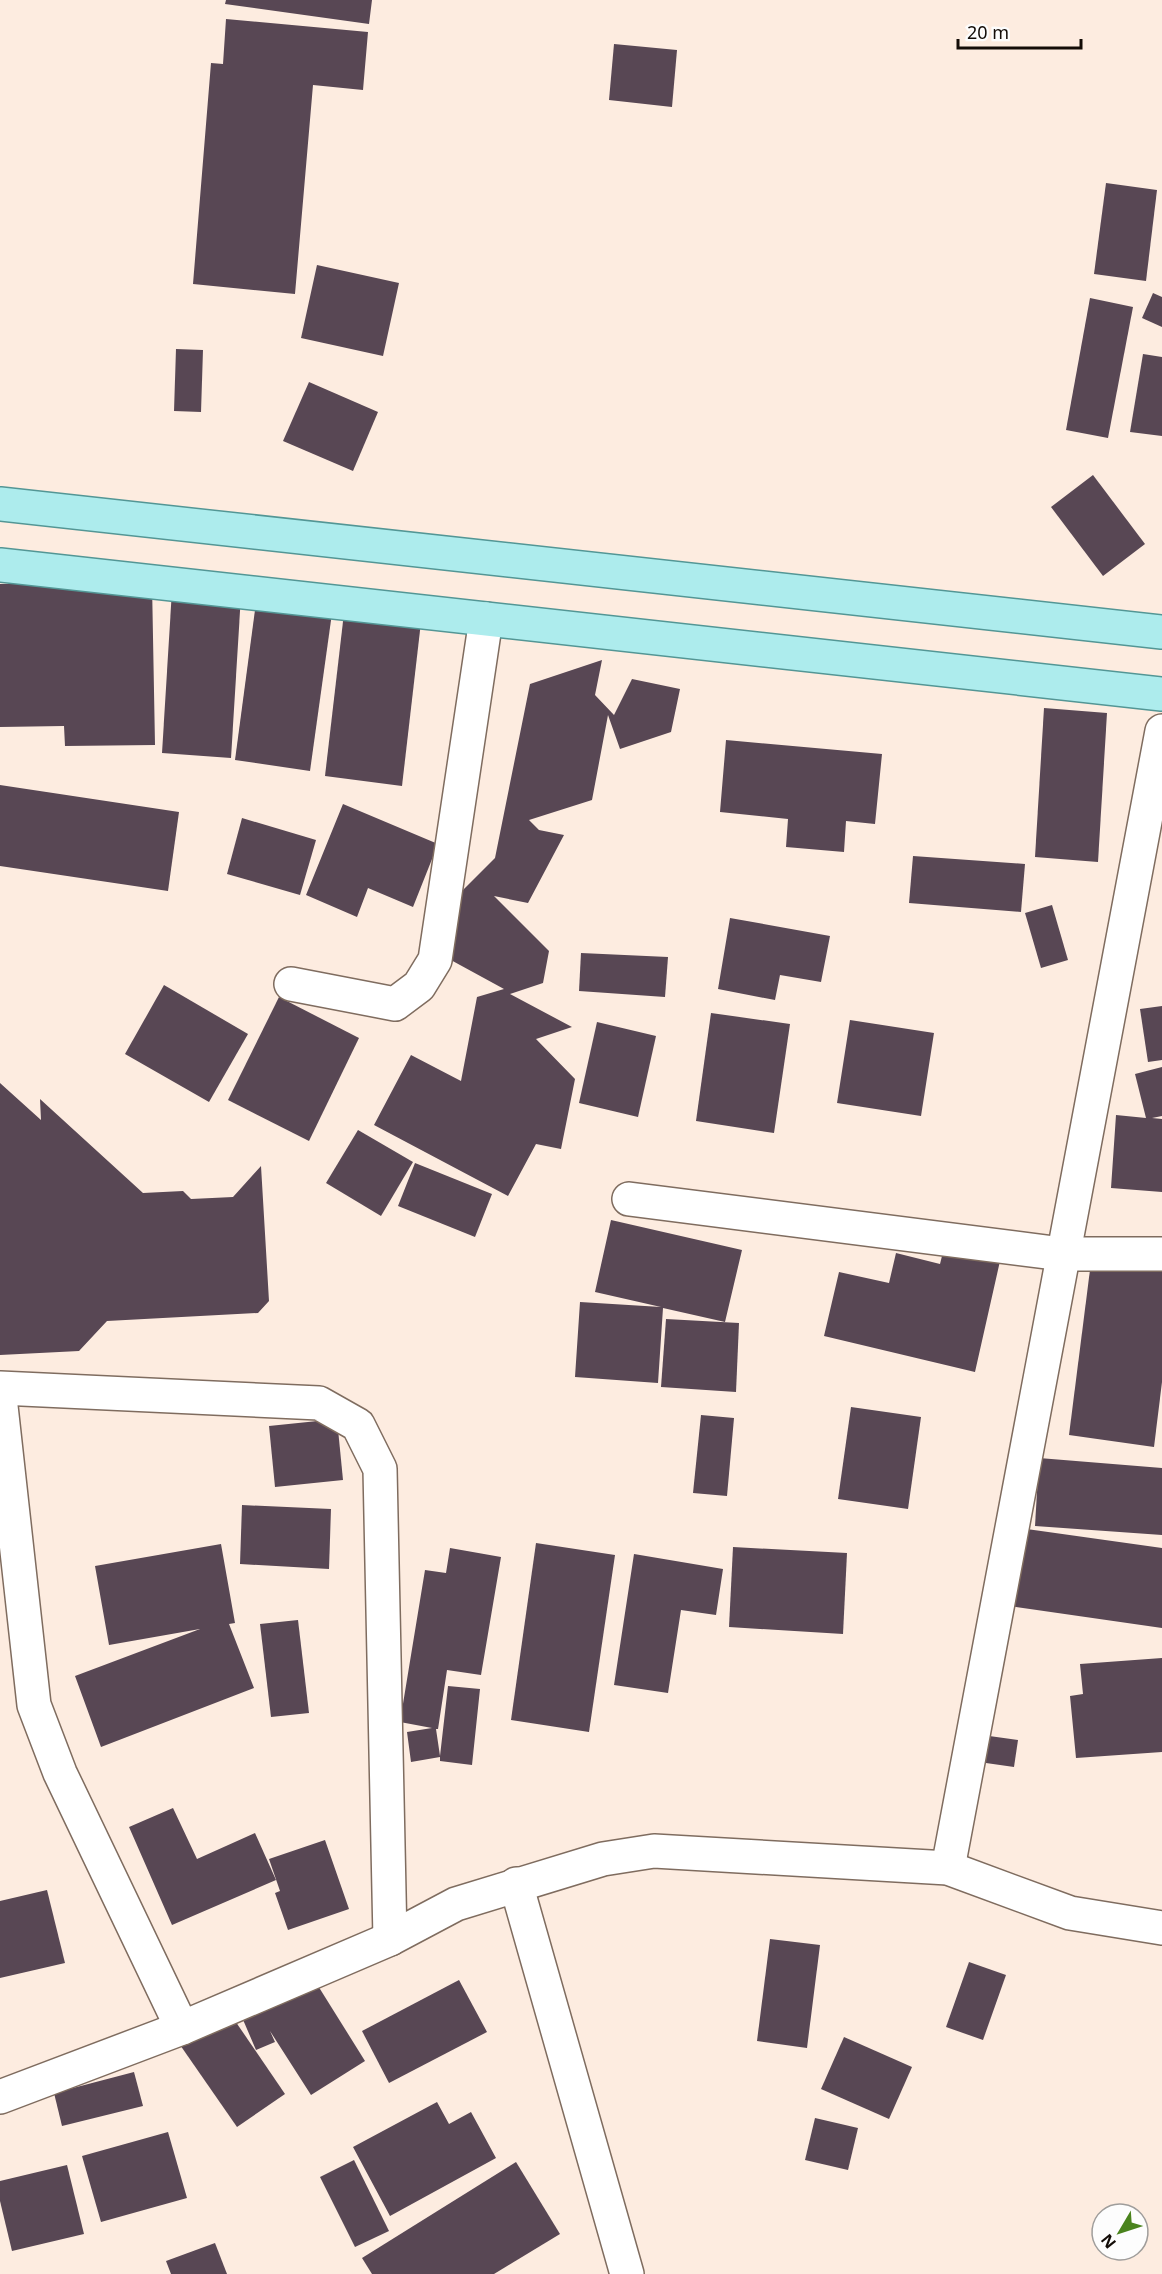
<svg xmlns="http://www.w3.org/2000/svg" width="1162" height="2274" viewBox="0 0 1162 2274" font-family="'Noto Sans',sans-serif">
	<rect width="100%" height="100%" fill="#fdece0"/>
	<g fill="#584754">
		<polygon points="226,0 372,0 369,24 225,4"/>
		<polygon points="226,19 368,32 363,90 313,85 295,294 193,284 211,63 223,64"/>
		<polygon points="614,44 677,50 672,107 609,100"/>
		<polygon points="1106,183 1157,190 1146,281 1094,274"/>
		<polygon points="317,265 399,283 383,356 301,338"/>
		<polygon points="1153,293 1162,297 1162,327 1142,318"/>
		<polygon points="1090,298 1133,307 1108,438 1066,430"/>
		<polygon points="176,349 203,350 201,412 174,411"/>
		<polygon points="1143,354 1162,357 1162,436 1130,432"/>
		<polygon points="309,382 378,412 353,471 283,441"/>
		<polygon points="1093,475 1145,544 1103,576 1051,507"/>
		<polygon points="152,583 155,745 65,746 64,726 0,727 0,584"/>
		<polygon points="172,590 241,595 231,758 162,753"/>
		<polygon points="257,595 333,606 310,771 235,760"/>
		<polygon points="344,613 421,622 402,786 325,776"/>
		<polygon points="602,660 595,695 614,715 632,679 680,689 671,732 620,749 608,715 592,800 529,820 539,830 564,835 528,903 494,896 549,951 543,983 510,994 572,1027 536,1039 575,1079 561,1149 536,1144 508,1196 374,1125 411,1055 461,1081 477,997 504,989 449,959 463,890 495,858 530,684"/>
		<polygon points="1044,708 1107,713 1098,862 1035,857"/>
		<polygon points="726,740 882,754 875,824 846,821 844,852 786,847 788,819 720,812"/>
		<polygon points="0,785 179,812 168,891 0,866"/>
		<polygon points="343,804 438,844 413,907 368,888 357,917 306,895"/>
		<polygon points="242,818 316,840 300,895 227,874"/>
		<polygon points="913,856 1025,864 1021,912 909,903"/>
		<polygon points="1052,905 1068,960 1041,968 1025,913"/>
		<polygon points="730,918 830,936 821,982 780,975 775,1000 718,989"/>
		<polygon points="581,953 668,957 665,997 579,991"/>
		<polygon points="164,985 248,1034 209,1102 125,1054"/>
		<polygon points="279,997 359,1038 309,1141 228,1100"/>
		<polygon points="1162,1006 1162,1060 1148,1062 1140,1009"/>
		<polygon points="711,1013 790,1024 774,1133 696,1121"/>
		<polygon points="850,1020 934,1033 921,1116 837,1103"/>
		<polygon points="597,1022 656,1036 638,1117 579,1103"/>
		<polygon points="1162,1067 1162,1116 1152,1118 1162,1119 1162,1192 1111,1188 1116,1115 1146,1118 1135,1074"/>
		<polygon points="0,1083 41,1120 40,1099 143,1193 183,1191 191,1199 233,1197 261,1166 269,1301 258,1313 107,1321 79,1351 0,1355"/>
		<polygon points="358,1130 413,1162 381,1216 326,1183"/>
		<polygon points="415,1163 492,1194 475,1237 398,1206"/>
		<polygon points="611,1220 742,1250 725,1322 663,1308 658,1383 575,1377 580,1302 661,1307 595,1292"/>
		<polygon points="944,1248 1000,1261 975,1372 824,1336 839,1272 889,1283 896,1253 940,1264"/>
		<polygon points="1091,1262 1162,1271 1162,1382 1154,1447 1069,1435"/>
		<polygon points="666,1319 739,1323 736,1392 661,1387"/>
		<polygon points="851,1407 921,1417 908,1509 838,1499"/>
		<polygon points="701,1415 734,1418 727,1496 693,1493"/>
		<polygon points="337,1419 343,1480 275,1487 269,1426"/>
		<polygon points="1039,1458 1162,1468 1162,1535 1035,1526"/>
		<polygon points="242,1505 331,1509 329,1569 240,1564"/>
		<polygon points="1013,1527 1162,1548 1162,1628 1002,1605"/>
		<polygon points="536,1543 615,1555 589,1732 511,1720"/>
		<polygon points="221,1544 235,1623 229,1624 254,1688 101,1747 75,1676 200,1629 109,1645 95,1566"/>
		<polygon points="733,1547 847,1553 843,1634 729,1627"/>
		<polygon points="450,1548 501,1557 481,1675 447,1670 438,1729 436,1729 440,1756 448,1686 480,1689 472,1765 440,1761 440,1757 411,1762 407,1732 432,1728 400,1722 425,1570 446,1573"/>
		<polygon points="634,1554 723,1569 716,1615 681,1610 668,1693 614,1685"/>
		<polygon points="298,1620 309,1713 271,1717 260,1624"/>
		<polygon points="1162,1658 1162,1752 1076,1758 1070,1696 1083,1694 1080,1664"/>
		<polygon points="975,1734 1018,1740 1014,1767 972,1761"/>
		<polygon points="173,1808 197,1859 255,1833 276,1880 172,1925 129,1827"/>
		<polygon points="325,1840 349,1909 288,1930 275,1893 280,1891 269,1859"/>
		<polygon points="47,1890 65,1963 0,1978 0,1901"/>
		<polygon points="770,1939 820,1945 807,2048 757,2041"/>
		<polygon points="969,1962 1006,1975 983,2040 946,2027"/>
		<polygon points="310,1973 365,2061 311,2095 270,2031 275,2042 256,2050 241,2015"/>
		<polygon points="459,1980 487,2032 389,2083 362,2031"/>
		<polygon points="227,2009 285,2094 237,2127 178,2042"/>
		<polygon points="844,2037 912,2067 889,2119 821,2089"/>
		<polygon points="134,2072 143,2106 62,2126 54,2093"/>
		<polygon points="437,2102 449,2124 471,2112 496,2158 390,2216 353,2147"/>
		<polygon points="815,2118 858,2128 848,2170 805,2160"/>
		<polygon points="168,2132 187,2198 101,2222 82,2156"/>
		<polygon points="354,2160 389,2231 355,2247 320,2177"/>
		<polygon points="516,2162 560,2234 494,2274 372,2274 362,2258"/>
		<polygon points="67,2165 84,2234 12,2251 0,2201 0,2181"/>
		<polygon points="215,2243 227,2274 171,2274 166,2261"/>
	</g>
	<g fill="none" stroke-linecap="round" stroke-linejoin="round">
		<g stroke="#7f6c5f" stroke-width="36">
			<g id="minor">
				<polyline points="291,984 395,1004 419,986 435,960 486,619"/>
				<polyline points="629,1199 1062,1254 1162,1254"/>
				<polyline points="0,1388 319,1403 358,1425 380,1469 390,1939"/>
				<polyline points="0,1397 34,1705 60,1773 182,2028"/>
				<polyline points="948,1868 1162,731"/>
				<polyline points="516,1884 627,2274"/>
				<polyline points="0,2097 182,2028 390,1939 456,1904 603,1859 654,1851 948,1868 1070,1913 1162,1928"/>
			</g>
		</g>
		<g stroke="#539695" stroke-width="36">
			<g id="major">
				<polyline points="0,504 1162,632"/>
				<polyline points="0,565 1162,694"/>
			</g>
		</g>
		<use href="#minor" stroke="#fff" stroke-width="33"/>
		<use href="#major" stroke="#adeced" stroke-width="33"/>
	</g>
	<g transform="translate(1120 2232) rotate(231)"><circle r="28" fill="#fdfdfd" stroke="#9f9d9b" stroke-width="1.5"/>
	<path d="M0-4.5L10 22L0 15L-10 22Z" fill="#4a831d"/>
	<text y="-9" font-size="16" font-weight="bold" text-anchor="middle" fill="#130c07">N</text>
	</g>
	<path d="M958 39v9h123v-9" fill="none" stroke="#130c07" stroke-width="3"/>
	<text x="967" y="39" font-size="18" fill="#130c07" stroke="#fdfdfd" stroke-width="4.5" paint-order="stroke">20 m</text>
</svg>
